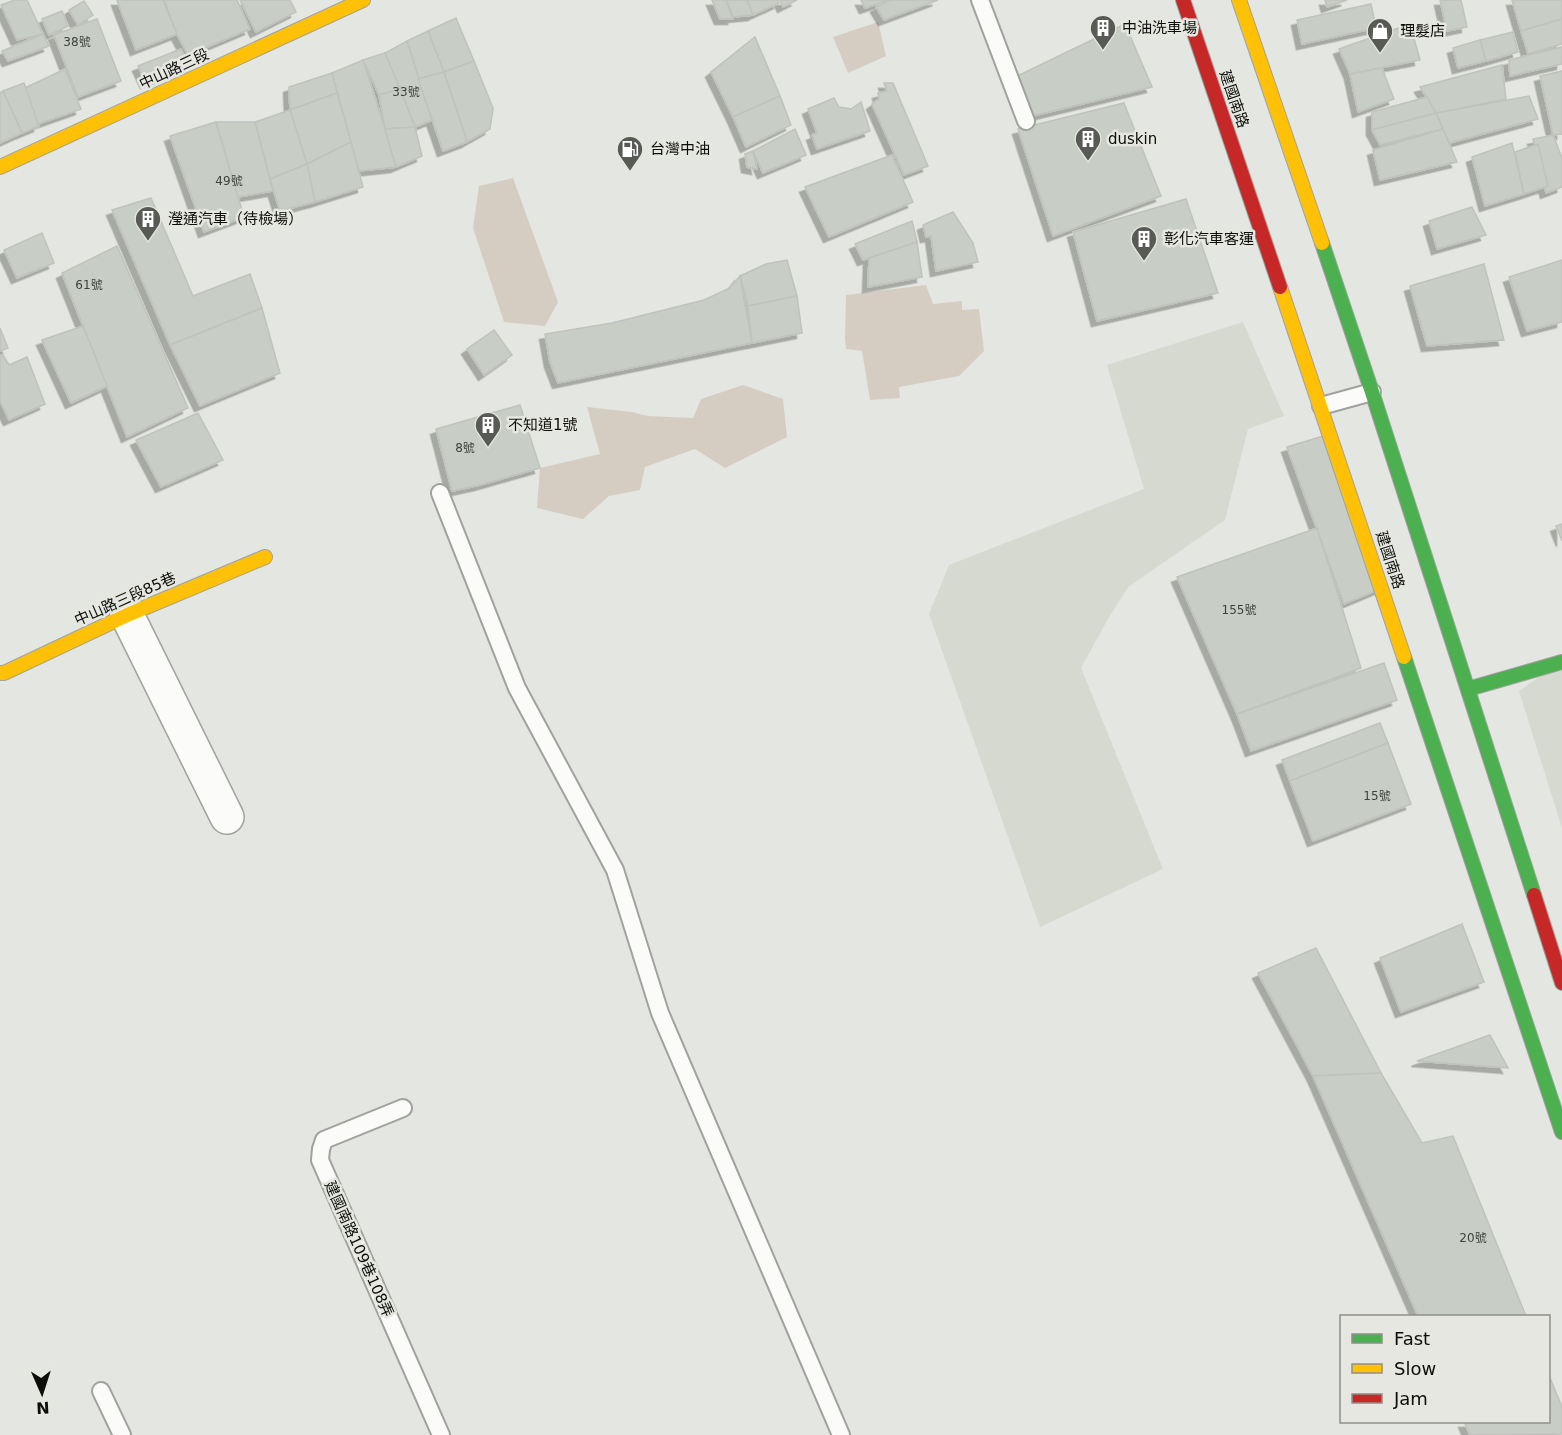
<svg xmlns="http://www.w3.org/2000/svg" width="1562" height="1435" viewBox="0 0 1562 1435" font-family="'DejaVu Sans','Noto Sans TC',sans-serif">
	<defs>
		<filter id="shadow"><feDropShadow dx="-5.5" dy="5.5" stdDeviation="0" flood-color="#0004"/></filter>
	</defs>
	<rect width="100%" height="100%" fill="#e4e6e1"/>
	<g fill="#d6d9cf">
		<polygon points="1243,322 1284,416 1248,429 1225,520 1128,587 1108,619 1081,668 1163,869 1040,927 929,614 949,565 1144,489 1107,365"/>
		<polygon points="1562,661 1562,828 1519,691"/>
	</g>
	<g fill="#d6cdc2">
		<polygon points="878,22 886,56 848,73 833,37"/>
		<polygon points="513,178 558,302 545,326 504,322 473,228 479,186"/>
		<polygon points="926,285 933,304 962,301 962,310 979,309 984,351 959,376 899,387 900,398 870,400 862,351 846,349 845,338 846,295"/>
		<polygon points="743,385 783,399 787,437 725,468 695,449 645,467 640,490 609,496 583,519 537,508 540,468 600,454 587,407 632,412 648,416 693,418 701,399"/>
	</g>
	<g fill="#c8cdc6" stroke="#c0c2be" stroke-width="1.5" filter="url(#shadow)">
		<polygon points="15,0 27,0 43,34 17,40 1,5"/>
		<polygon points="117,0 163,0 177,34 136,50"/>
		<polygon points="164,0 237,0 250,29 188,55 177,34"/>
		<polygon points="240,0 290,0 296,12 256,32"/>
		<polygon points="712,0 726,0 733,19 720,19"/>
		<polygon points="726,0 747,0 753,15 733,17"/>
		<polygon points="747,0 778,0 779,3 753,15"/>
		<polygon points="780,0 797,0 783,7"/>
		<polygon points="861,0 889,0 865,8"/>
		<polygon points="890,0 938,0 884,20 876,7"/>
		<polygon points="1325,0 1347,0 1327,7"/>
		<polygon points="1440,0 1461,0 1467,27 1447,31"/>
		<polygon points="1512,0 1562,0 1562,19 1521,31"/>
		<polygon points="84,1 93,15 78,25 69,10"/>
		<polygon points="1371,4 1376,28 1302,44 1297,20"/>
		<polygon points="62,11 68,26 49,35 42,19"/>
		<polygon points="456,18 474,61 444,72 428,31"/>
		<polygon points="97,19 121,81 78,97 54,35"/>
		<polygon points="1562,19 1562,44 1528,54 1521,31"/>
		<polygon points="1125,24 1152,87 1028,117 1013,78"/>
		<polygon points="1410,24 1420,60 1350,74 1339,49"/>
		<polygon points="428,31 444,72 418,79 407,41"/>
		<polygon points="1513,32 1518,52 1486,61 1480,40"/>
		<polygon points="43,34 49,46 8,61 2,51"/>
		<polygon points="755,37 780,96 733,117 711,72"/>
		<polygon points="1480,40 1486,61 1458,68 1453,48"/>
		<polygon points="407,41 432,120 415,127 385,53"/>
		<polygon points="1562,47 1562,64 1510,76 1509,60"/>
		<polygon points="181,49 189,66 146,83 138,66"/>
		<polygon points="385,53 400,89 379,95 363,60"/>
		<polygon points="363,60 385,129 396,167 359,171 332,73"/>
		<polygon points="474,61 493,108 490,129 467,142 444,72"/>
		<polygon points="1502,65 1506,99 1436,113 1420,87"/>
		<polygon points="1382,68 1394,99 1358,112 1350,74"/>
		<polygon points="65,69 81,109 38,124 25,88"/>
		<polygon points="1562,71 1562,134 1553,135 1540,76"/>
		<polygon points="444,72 467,142 443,151 418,79"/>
		<polygon points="332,73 337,93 290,110 289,87"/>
		<polygon points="24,83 39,126 22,133 3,91"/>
		<polygon points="884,83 893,83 928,166 904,175 872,104 879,99 878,93 887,91"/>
		<polygon points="400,89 415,127 385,129 379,95"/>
		<polygon points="3,91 22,133 0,143 0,93"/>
		<polygon points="337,93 351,142 307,164 290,110"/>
		<polygon points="780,96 791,125 746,147 733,117"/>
		<polygon points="1529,96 1538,119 1449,143 1436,113"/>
		<polygon points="1427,97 1436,113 1372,130 1372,112"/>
		<polygon points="834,98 839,107 851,109 861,102 870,131 817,149 812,135 817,133 808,109"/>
		<polygon points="1124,103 1161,196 1053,236 1018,129"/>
		<polygon points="290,110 307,164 270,179 255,122"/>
		<polygon points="1436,113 1443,129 1380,145 1372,130"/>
		<polygon points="216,122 244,217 204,232 170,136"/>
		<polygon points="216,122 255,122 273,191 238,197"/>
		<polygon points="415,127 422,156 396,167 385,129"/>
		<polygon points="795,129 806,155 763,173 753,151"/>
		<polygon points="1443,129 1457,162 1380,180 1373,150"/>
		<polygon points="1553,135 1562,158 1562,187 1546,193 1533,139"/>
		<polygon points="351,142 363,187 315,202 307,164"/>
		<polygon points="1512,143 1524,194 1485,206 1472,157"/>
		<polygon points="1538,144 1548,186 1524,194 1515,152"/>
		<polygon points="753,151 757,169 747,167 745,154"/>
		<polygon points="892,155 913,202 829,237 805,187"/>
		<polygon points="307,164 315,202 280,211 270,179"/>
		<polygon points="151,198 193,296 250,274 262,308 170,345 112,210"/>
		<polygon points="1186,199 1218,293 1097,321 1073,232"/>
		<polygon points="1472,207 1486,235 1437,249 1429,221"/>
		<polygon points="953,212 973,243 978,262 936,271 931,236 926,237 923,225"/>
		<polygon points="912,221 917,242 863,260 855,244"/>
		<polygon points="42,233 54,263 17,278 4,250"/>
		<polygon points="917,242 922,277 868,287 869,258"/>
		<polygon points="117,246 188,408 127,437 62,273"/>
		<polygon points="787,260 797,296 748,306 740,276 766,264"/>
		<polygon points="1562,260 1562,322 1527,331 1509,277"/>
		<polygon points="1484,264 1504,340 1427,346 1410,286"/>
		<polygon points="740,276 752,343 558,383 550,362 545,334 612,323 704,300 730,288"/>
		<polygon points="797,296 802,333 752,343 748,306"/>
		<polygon points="262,308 280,373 200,406 170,345"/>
		<polygon points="83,326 107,386 71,403 42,340"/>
		<polygon points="0,328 8,348 0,351"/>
		<polygon points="494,330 512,355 484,375 467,349"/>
		<polygon points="3,355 9,365 27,357 45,404 9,420 0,401 0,356"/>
		<polygon points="520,405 540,468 480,485 452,491 436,429"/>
		<polygon points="198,413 223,460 161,487 136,440"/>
		<polygon points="1330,434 1382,588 1344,604 1287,447"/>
		<polygon points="1562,524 1562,541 1556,526"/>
		<polygon points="1317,528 1361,668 1237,714 1177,577"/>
		<polygon points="1384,663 1397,700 1251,751 1237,714"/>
		<polygon points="1380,723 1388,743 1290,781 1282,760"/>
		<polygon points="1388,743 1411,804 1313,841 1290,781"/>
		<polygon points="1462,924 1484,982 1401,1012 1380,958"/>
		<polygon points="1316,948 1381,1073 1313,1076 1258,973"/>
		<polygon points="1490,1035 1508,1068 1417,1061"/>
		<polygon points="1381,1073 1422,1143 1453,1136 1526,1316 1418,1316 1313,1076"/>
		<polygon points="1548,1373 1562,1407 1562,1434 1470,1435 1464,1422 1548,1422"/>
	</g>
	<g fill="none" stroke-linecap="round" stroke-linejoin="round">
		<g stroke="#a0a29e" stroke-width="20">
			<g id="lane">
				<polyline points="980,0 1026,121"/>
				<polyline points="1321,406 1372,392"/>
				<polyline points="440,493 517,688 615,870 660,1013 841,1435"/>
				<polyline points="403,1108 324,1140 321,1149 320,1160 441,1435"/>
				<polyline points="101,1391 122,1435"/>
			</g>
		</g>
		<g stroke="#a0a29e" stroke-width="36">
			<polyline id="street" points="127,615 227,817"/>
		</g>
		<g stroke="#a0a29e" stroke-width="16">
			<g id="fast">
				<polyline points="1322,243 1372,392 1534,895"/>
				<polyline points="1404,657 1562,1132"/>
				<polyline points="1468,689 1562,662"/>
			</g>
		</g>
		<g stroke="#a0a29e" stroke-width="16">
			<g id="slow">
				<polyline points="1239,0 1322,243"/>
				<polyline points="0,167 363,0"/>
				<polyline points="1280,287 1404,657"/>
				<polyline points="0,673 4,673 127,615 265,557"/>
			</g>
		</g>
		<g stroke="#a0a29e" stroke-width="16">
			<g id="jam">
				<polyline points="1183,0 1280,287"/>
				<polyline points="1534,895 1562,983"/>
			</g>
		</g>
		<use href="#lane" stroke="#fbfbfa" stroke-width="16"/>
		<use href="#street" stroke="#fbfbfa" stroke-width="33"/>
		<use href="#fast" stroke="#4caf50" stroke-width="14"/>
		<use href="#slow" stroke="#ffc107" stroke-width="14"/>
		<use href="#jam" stroke="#c62828" stroke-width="14"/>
	</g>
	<defs>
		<g id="building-pin" transform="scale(1.35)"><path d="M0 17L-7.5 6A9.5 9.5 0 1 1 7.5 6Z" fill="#585a56" stroke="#e5e7e0"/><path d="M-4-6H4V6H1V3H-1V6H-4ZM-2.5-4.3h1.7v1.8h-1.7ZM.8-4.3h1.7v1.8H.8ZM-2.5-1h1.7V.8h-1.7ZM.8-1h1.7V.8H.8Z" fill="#fff"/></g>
		<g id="shop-pin" transform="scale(1.35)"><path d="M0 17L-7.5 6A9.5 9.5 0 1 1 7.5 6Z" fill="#585a56" stroke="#e5e7e0"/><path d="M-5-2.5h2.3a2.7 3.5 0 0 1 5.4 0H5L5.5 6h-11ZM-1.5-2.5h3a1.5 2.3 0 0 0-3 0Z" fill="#fff"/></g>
		<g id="fuel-pin" transform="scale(1.35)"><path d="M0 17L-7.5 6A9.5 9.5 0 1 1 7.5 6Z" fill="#585a56" stroke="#e5e7e0"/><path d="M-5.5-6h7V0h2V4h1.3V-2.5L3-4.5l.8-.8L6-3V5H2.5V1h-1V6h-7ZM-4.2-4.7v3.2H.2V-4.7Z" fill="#fff"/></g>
	</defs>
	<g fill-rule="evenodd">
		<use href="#building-pin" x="1103" y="28"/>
		<use href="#shop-pin" x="1380" y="31"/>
		<use href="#building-pin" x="1088" y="139"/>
		<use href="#fuel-pin" x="630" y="149"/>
		<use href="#building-pin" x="148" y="219"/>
		<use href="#building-pin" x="1144" y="239"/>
		<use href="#building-pin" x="488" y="425"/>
	</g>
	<g text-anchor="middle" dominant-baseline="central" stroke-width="5" stroke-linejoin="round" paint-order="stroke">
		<g font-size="12" fill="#3e403c">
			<text x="77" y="42">38號</text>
			<text x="406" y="92">33號</text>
			<text x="229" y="181">49號</text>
			<text x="89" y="285">61號</text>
			<text x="465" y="448">8號</text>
			<text x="1239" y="610">155號</text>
			<text x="1377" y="796">15號</text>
			<text x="1473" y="1238">20號</text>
		</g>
		<g font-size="15" fill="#0d0e0b" stroke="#e5e7e0" text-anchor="start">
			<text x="1122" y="28">中油洗車場</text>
			<text x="1400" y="31">理髮店</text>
			<text x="1108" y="139">duskin</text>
			<text x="650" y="149">台灣中油</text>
			<text x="168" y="219">瀅通汽車（待檢場）</text>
			<text x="1164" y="239">彰化汽車客運</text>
			<text x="508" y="425">不知道1號</text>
		</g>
		<g font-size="15" fill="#0d0e0b" stroke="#e5e7e0">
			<text transform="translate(174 69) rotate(-25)">中山路三段</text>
			<text transform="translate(1234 99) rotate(71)">建國南路</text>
			<text transform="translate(1390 560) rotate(72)">建國南路</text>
			<text transform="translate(125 599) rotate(-24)">中山路三段85巷</text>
			<text transform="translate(359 1249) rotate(66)">建國南路109巷108弄</text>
		</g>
	</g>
	<rect x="1340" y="1315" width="210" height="108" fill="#e5e7e0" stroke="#8f908b" stroke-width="1.5"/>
	<rect x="1352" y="1334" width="30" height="9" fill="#4caf50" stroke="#8f908b" stroke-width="1.5"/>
	<text x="1394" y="1345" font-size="18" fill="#0d0e0b">Fast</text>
	<rect x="1352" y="1364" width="30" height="9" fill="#ffc107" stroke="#8f908b" stroke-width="1.5"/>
	<text x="1394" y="1375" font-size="18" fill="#0d0e0b">Slow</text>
	<rect x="1352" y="1394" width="30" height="9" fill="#c62828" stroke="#8f908b" stroke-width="1.5"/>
	<text x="1394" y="1405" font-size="18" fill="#0d0e0b">Jam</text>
	<g transform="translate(42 1393) rotate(177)" stroke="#e5e7e0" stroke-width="4.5" paint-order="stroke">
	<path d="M0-4.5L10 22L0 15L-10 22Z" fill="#0d0e0b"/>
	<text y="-9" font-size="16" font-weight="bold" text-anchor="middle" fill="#0d0e0b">N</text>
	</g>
</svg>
